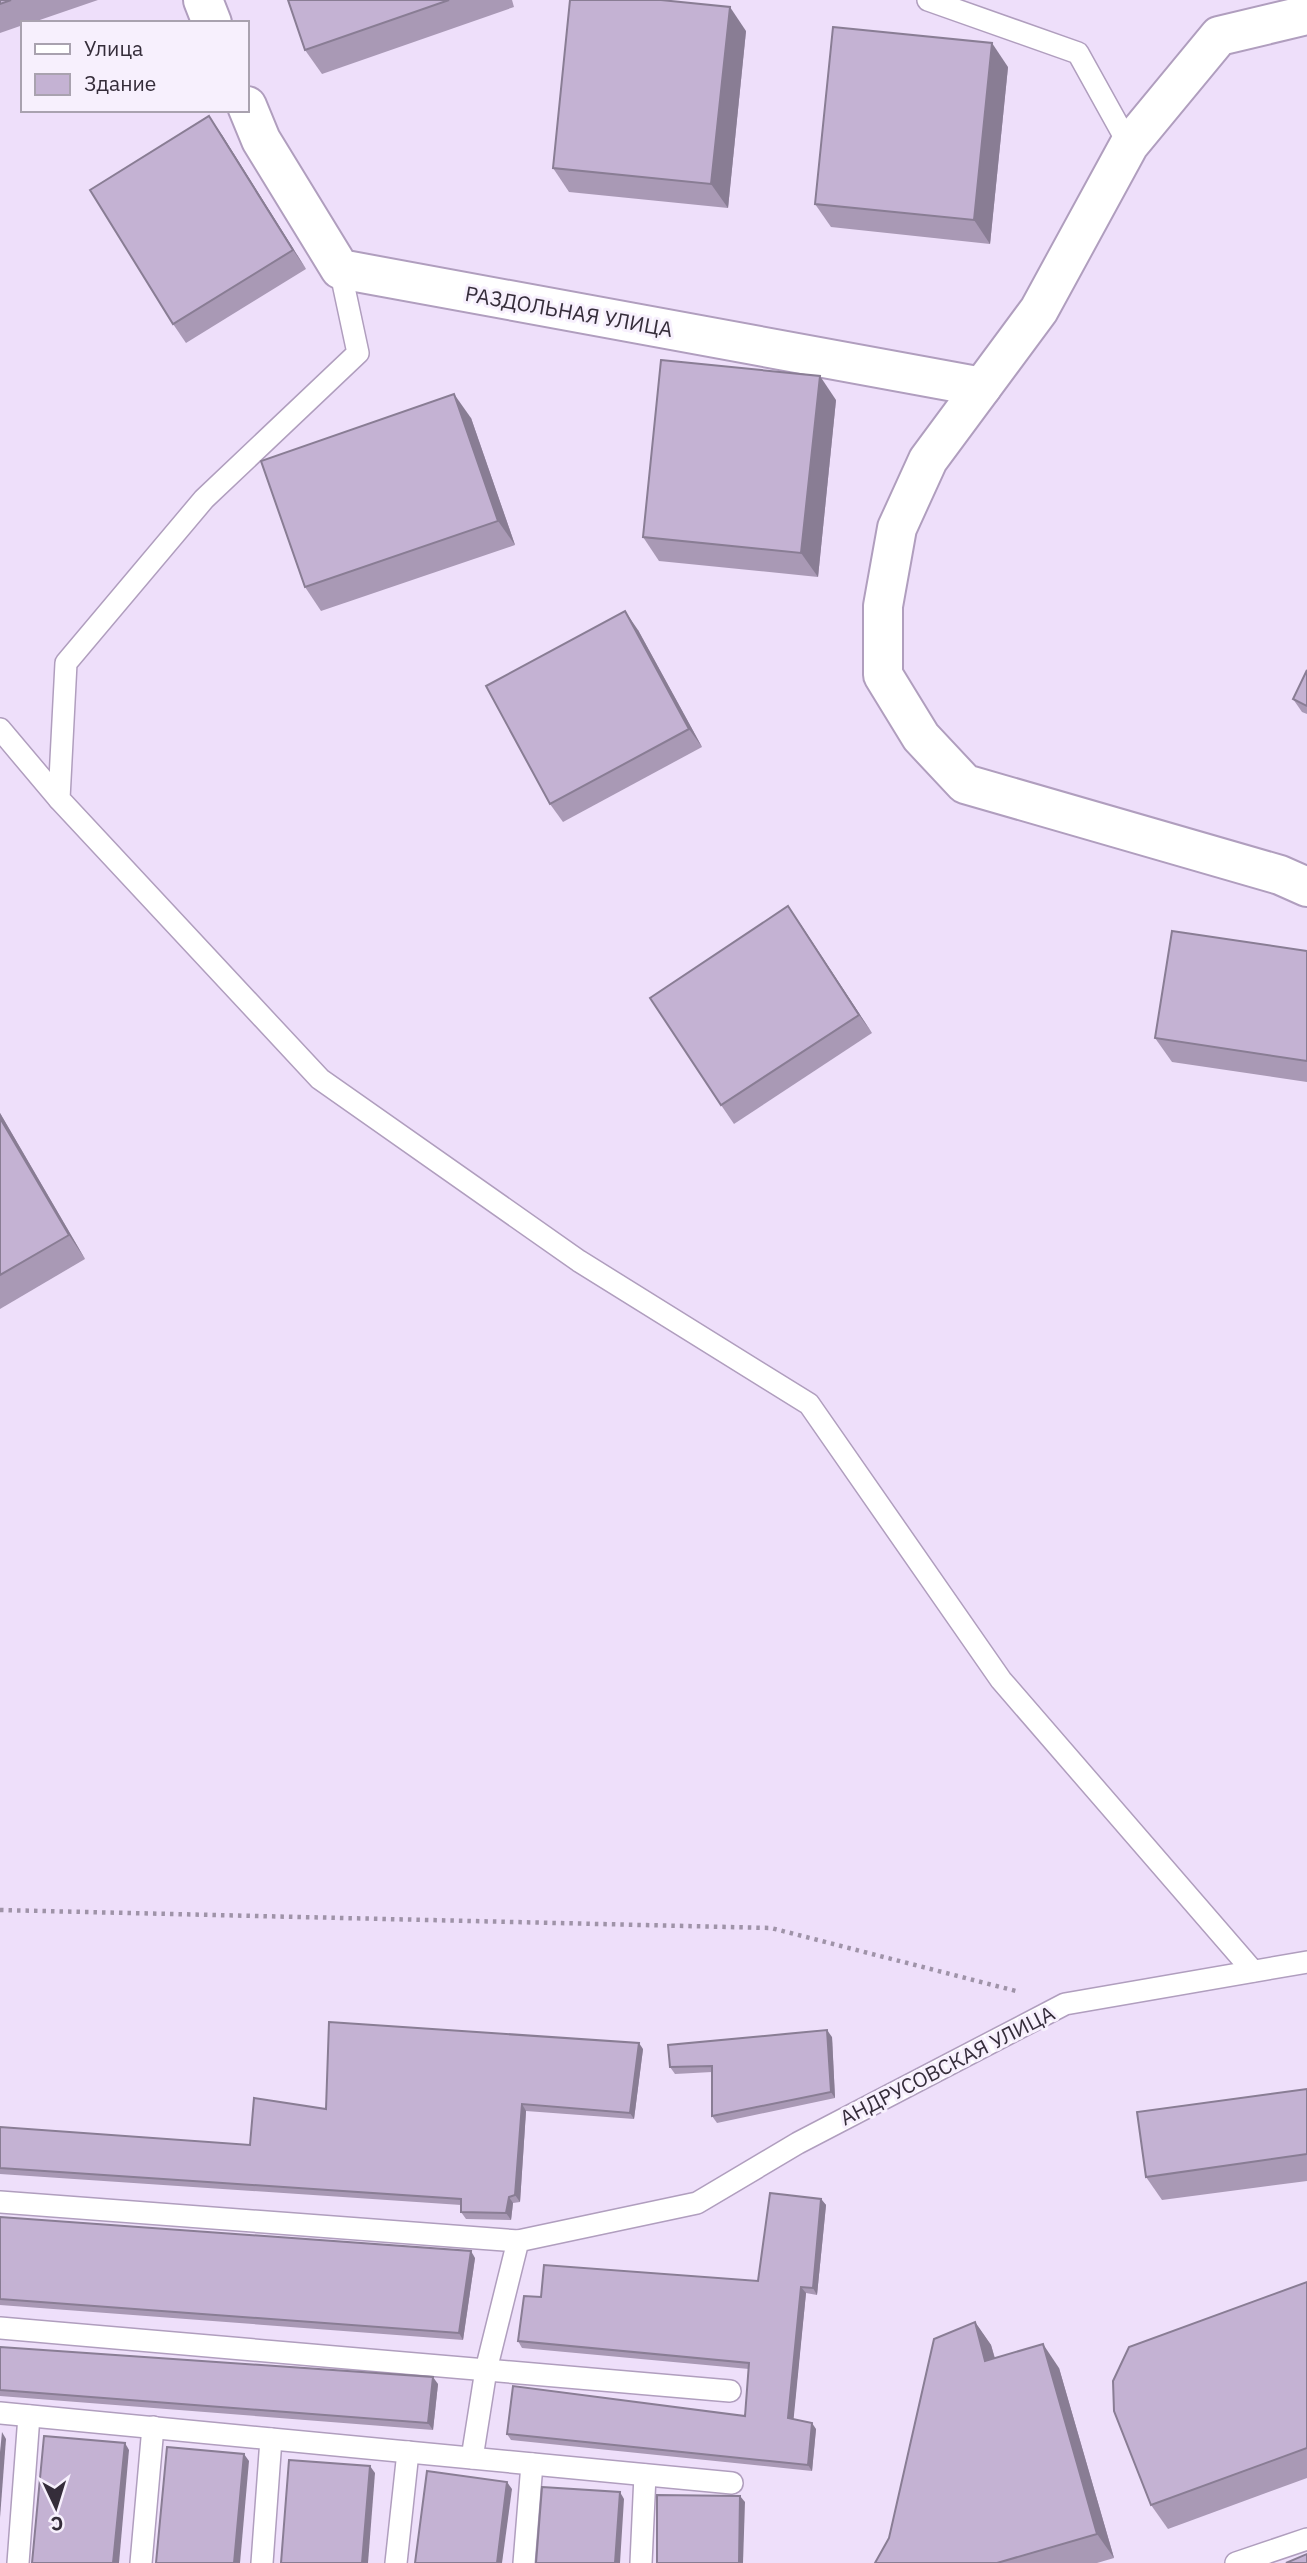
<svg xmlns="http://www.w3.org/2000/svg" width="1307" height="2563" viewBox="0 0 1307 2563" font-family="'IBM Plex Sans',sans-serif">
	<rect width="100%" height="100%" fill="#eedffa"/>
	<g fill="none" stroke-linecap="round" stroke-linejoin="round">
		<g stroke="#b09ebe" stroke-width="24">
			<g id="lane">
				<polyline points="928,0 1078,53 1129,145"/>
				<polyline points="340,269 358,353 204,499 66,663 59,799 320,1079 579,1261 809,1404 1001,1680 1253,1971"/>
				<polyline points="0,729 59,799"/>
				<polyline points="0,2202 518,2241"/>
				<polyline points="0,2328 730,2391"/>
				<polyline points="0,2413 732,2483"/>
				<polyline points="472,2458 486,2370 518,2241 697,2203 798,2143 1065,2004 1307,1962"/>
				<polyline points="18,2563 29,2416"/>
				<polyline points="141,2563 153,2427"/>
				<polyline points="262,2563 271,2439"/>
				<polyline points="396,2563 408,2452"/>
				<polyline points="524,2563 532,2464"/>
				<polyline points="641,2563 645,2475"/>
				<polyline points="1236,2563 1307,2539"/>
			</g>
		</g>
		<g stroke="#b09ebe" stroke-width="42">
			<g id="street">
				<polyline points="203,0 212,23"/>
				<polyline points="1307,15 1219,36 1129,145 1039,310 928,460 897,528 883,606 883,675 921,737 965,784 1280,875 1307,887"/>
				<polyline points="247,106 261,140 340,269 982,387"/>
			</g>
		</g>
		<polyline stroke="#9f93a8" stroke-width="4.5" stroke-dasharray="3.5 5" stroke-linecap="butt" points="0,1910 771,1928 1020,1992"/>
		<use href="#lane" stroke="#fff" stroke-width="21"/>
		<use href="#street" stroke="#fff" stroke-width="38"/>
	</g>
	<g fill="#a999b5">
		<polygon points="0,0 98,0 31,23 23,23 23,25 0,33"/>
		<polygon points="288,0 512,0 514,7 322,74 305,50"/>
		<polygon points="746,31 728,208 569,192 553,168"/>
		<polygon points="1008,67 990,244 831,227 815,204"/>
		<polygon points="222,135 306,269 186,343 173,324"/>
		<polygon points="836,400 818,577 659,561 643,537"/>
		<polygon points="471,418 515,545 321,611 305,587"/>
		<polygon points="638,630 702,747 563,822 550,804"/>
		<polygon points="1307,670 1307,714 1302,712 1293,699"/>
		<polygon points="801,925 872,1033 734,1124 721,1105"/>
		<polygon points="1307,951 1307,1082 1172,1062 1155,1038"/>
		<polygon points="0,1113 85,1259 0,1309"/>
		<polygon points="832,2037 835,2098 717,2123 712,2116 712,2072 675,2074 670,2067"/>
		<polygon points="643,2049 634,2119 526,2111 520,2202 513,2203 511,2220 466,2219 461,2212 461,2205 0,2174 0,2127 250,2145 326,2109"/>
		<polygon points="1307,2089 1307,2181 1162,2200 1146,2177"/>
		<polygon points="821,2199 826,2205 817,2295 806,2293 793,2419 816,2429 812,2471 511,2440 507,2434 745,2416 749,2369 522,2348 518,2341 541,2297 758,2281"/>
		<polygon points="0,2217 475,2258 463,2340 0,2305"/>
		<polygon points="1307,2282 1307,2478 1168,2529 1151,2505"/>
		<polygon points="975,2322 991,2345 995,2358 1059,2368 1114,2558 1097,2563 875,2563 889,2538"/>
		<polygon points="0,2347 438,2384 433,2430 0,2396"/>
	</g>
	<g fill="#897d94">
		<polygon points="730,7 746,31 728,208 711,184"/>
		<polygon points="992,43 1008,67 990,244 974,220"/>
		<polygon points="209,116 222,135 306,269 293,250"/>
		<polygon points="820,376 836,400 818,577 801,553"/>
		<polygon points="454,394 471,418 515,545 498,521"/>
		<polygon points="625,611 638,630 702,747 689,729"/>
		<polygon points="788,906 801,925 872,1033 859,1015"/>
		<polygon points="0,1113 85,1259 69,1235 0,1118"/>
		<polygon points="827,2030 832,2037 835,2098 831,2092"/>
		<polygon points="639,2043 643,2049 634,2119 630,2113"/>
		<polygon points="522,2104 526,2111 520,2202 515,2195"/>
		<polygon points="509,2197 513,2203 511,2220 506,2213"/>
		<polygon points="821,2199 826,2205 817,2295 813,2288"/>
		<polygon points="471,2251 475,2258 463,2340 459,2333"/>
		<polygon points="801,2287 806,2293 793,2425 788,2418"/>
		<polygon points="975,2322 991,2345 1002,2385 985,2361"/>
		<polygon points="1043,2344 1059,2368 1114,2558 1097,2534"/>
		<polygon points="433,2377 438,2384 433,2430 428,2423"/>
		<polygon points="812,2423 816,2429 812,2471 808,2465"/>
		<polygon points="2,2432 6,2439 0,2518 0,2452"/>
		<polygon points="125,2443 129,2450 119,2563 113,2563"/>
		<polygon points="244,2454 249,2461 240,2563 234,2563"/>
		<polygon points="370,2466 375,2473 368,2563 362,2563"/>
		<polygon points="507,2482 512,2489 502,2563 497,2563"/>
		<polygon points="620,2492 624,2499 620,2563 615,2563"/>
		<polygon points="740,2496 745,2502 743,2563 739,2563"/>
	</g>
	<g fill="#c4b2d3" stroke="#897d94" stroke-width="2">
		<polygon points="0,0 11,0 0,4"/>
		<polygon points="288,0 449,0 305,50"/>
		<polygon points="570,0 661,0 730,7 711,184 553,168"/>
		<polygon points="833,27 992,43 974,220 815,204"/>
		<polygon points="209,116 293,250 173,324 90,190"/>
		<polygon points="661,360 820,376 801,553 643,537"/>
		<polygon points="454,394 498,521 305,587 261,461"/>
		<polygon points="625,611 689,729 550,804 486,686"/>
		<polygon points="1307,670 1307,706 1293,699"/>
		<polygon points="788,906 859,1015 721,1105 650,998"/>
		<polygon points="1172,931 1307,951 1307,1061 1155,1038"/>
		<polygon points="0,1118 69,1235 0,1275"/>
		<polygon points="329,2022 639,2043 630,2113 522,2104 515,2195 509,2197 506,2213 461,2212 461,2199 0,2168 0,2127 250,2145 254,2098 326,2109"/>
		<polygon points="827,2030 831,2092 712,2116 712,2066 670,2067 668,2045"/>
		<polygon points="1307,2089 1307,2154 1146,2177 1137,2112"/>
		<polygon points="770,2193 821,2199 813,2288 801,2287 788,2418 812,2423 808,2465 507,2434 513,2386 745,2416 749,2363 518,2341 524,2296 541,2297 544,2265 758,2281"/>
		<polygon points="0,2217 471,2251 459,2333 0,2299"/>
		<polygon points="1307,2282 1307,2448 1151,2505 1114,2411 1113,2381 1129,2347"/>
		<polygon points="975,2322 985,2361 1043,2344 1097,2534 997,2563 875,2563 889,2538 934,2339"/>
		<polygon points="0,2347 433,2377 428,2423 0,2390"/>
		<polygon points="44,2436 125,2443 113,2563 32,2563"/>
		<polygon points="167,2447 244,2454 234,2563 156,2563"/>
		<polygon points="289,2460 370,2466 362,2563 281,2563"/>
		<polygon points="427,2471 507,2482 497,2563 415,2563"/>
		<polygon points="542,2487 620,2492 615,2563 536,2563"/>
		<polygon points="657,2495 740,2496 739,2563 657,2563"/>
		<polygon points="1307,2554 1307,2563 1286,2563"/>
	</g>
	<g text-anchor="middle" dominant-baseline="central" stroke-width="6" stroke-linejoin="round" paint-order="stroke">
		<g font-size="21" fill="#352d3a" stroke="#f7f0fd">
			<text transform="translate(569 311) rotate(10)">РАЗДОЛЬНАЯ УЛИЦА</text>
			<text transform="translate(947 2065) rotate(-27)">АНДРУСОВСКАЯ УЛИЦА</text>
		</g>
	</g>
	<rect x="21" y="21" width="228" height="91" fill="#f7f0fd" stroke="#a9a2af" stroke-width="2"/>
	<rect x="35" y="44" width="35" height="10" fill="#ffffff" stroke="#a9a2af" stroke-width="2"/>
	<text x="84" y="56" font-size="21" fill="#352d3a">Улица</text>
	<rect x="35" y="74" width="35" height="21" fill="#c4b2d3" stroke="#a9a2af" stroke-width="2"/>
	<text x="84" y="91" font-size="21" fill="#352d3a">Здание</text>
	<g transform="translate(56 2507) rotate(176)" stroke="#f7f0fd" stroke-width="5" paint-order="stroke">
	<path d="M0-5L12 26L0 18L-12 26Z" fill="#352d3a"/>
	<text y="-10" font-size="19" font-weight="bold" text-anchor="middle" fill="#352d3a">С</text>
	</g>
</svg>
